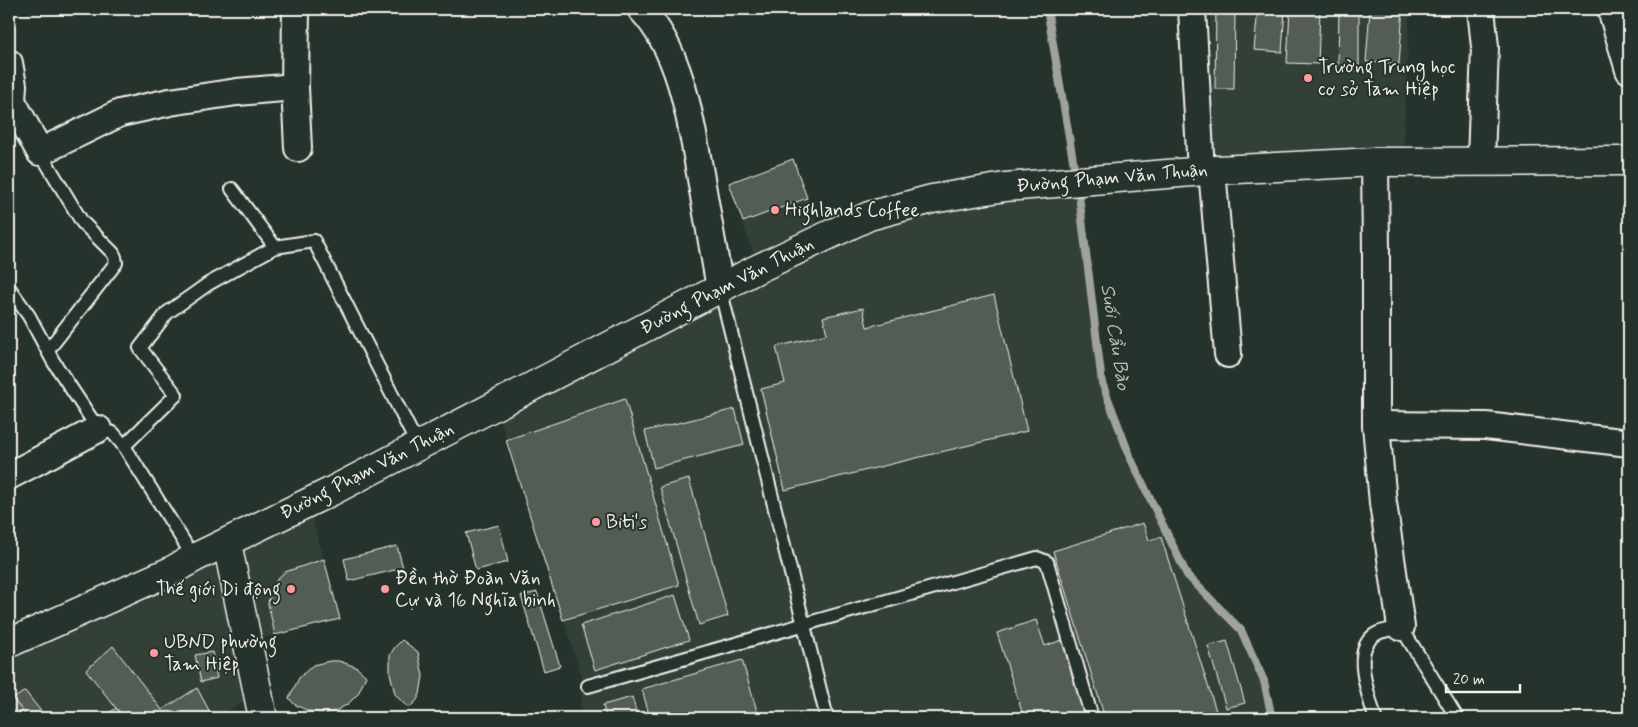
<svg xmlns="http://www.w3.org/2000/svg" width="1638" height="727" viewBox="0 0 1638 727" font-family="Mynerve,sans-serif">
	<rect width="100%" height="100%" fill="#26332d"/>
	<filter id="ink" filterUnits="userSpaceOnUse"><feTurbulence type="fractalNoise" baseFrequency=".02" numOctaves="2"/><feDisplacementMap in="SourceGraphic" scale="10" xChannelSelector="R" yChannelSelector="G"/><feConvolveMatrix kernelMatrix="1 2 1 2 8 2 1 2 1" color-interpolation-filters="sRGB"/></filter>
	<g filter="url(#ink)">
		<g fill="#333f39">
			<polygon points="1210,9 1410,9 1403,148 1210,156"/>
			<polygon points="793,159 817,225 754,255 729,183"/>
			<polygon points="1079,195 1102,383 1131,459 1187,575 1241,630 1264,681 1272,718 580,718 582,678 500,419 729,299 817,254 874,229 935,212 1013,200"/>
			<polygon points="312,517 340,619 261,638 243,550"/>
			<polygon points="218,563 245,702 213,718 9,718 9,659"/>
		</g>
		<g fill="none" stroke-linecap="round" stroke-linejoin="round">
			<polyline stroke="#9fa39b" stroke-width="8" points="1047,9 1079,195 1102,383 1131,459 1187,575 1241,630 1264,681 1272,718"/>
		</g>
		<g fill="#525c55" stroke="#f4f1e8">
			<polygon points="1216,9 1235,9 1234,89 1215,89"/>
			<polygon points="1258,9 1285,9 1282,52 1254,50"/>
			<polygon points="1290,9 1320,9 1318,64 1287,63"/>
			<polygon points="1339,9 1359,9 1359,71 1338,70"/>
			<polygon points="1370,9 1403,9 1399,64 1366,62"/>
			<polygon points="793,159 807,198 743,222 729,183"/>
			<polygon points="994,295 1027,431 785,490 761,389 785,383 776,347 827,334 823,317 863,308 867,327"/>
			<polygon points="625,399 679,585 563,620 506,440"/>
			<polygon points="735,409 744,445 654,468 645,431"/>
			<polygon points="689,479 728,616 699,625 660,487"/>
			<polygon points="1143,523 1149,540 1161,537 1217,714 1202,718 1105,718 1053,551"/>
			<polygon points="499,525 508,562 476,570 466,533"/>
			<polygon points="397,546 403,568 349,581 344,559"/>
			<polygon points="324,559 340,619 275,635 268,603 270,594 278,578 285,572"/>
			<polygon points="537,592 560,666 544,671 521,596"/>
			<polygon points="675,595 689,640 595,670 581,625"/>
			<polygon points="1036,620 1045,646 1062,640 1087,718 1024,718 997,633"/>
			<polygon points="402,640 418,652 423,676 420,694 417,700 410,707 404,704 395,694 390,673 390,655 395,647"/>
			<polygon points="1227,641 1245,703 1226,708 1208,646"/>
			<polygon points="113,646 162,710 197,688 213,718 124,718 86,670"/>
			<polygon points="212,652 217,678 201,682 195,655"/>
			<polygon points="742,660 759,718 650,718 642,689"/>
			<polygon points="330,661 339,661 356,667 366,676 358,694 348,704 334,712 326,713 308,711 294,704 289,698 299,678 313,665"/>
			<polygon points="25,691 43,714 37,718 28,718 13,699"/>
			<polygon points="632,697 638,718 606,718 603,705"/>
			<polygon points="13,699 28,718 9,718 9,701"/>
			<polygon points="116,708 124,718 102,718"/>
		</g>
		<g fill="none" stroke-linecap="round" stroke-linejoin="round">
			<g stroke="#f4f1e8" stroke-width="16">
				<g id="service">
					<polyline points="40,152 82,222 113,253 115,257 116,263 48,350"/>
					<polyline points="232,189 275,247"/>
					<polyline points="9,288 29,316 53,361 98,429 113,433 124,446 194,558"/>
					<polyline points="720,288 827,718"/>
					<polyline points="124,446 176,395 140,348 167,313 208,284 275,247 314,241 418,446"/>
					<polyline points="588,686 1037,558 1047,562 1092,718"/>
					<path d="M1375 718C1369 695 1349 647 1378 633 1385 630 1394 629 1401 627L1457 718"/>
				</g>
			</g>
			<g stroke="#f4f1e8" stroke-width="30">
				<g id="minor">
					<polyline points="296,9 295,87 298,148"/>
					<path d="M641 9C682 52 691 122 701 179 707 215 714 252 720 288"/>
					<polyline points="1192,9 1201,171"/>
					<polyline points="1481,9 1485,47 1481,161"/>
					<polyline points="1611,9 1629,70"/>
					<polyline points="9,63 13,85 12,101 40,152 120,113 170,102 237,92 295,87"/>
					<polyline points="1375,162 1376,249 1376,425 1383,503 1401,627"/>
					<polyline points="1212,170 1228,354"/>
					<polyline points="1376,425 1486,426 1629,443"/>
					<polyline points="9,476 98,429"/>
				</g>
			</g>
			<g stroke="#f4f1e8" stroke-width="31">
				<polyline id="tertiary" points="227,543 263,718"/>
			</g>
			<g stroke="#f4f1e8" stroke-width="31">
				<polyline id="primary" points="9,643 171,571 194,558 330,492 755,270 869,216 932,199 1005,187 1217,170 1375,162 1629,161"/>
			</g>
			<use href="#service" stroke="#26332d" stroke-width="12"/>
			<use href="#minor" stroke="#26332d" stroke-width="26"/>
			<use href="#tertiary" stroke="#26332d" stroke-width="28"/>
			<use href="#primary" stroke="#26332d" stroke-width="28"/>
		</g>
	</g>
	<g fill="#ff9aa2" stroke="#26332d" stroke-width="2">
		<circle cx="1308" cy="78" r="5"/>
		<circle cx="775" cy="210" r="5"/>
		<circle cx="596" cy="522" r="5"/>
		<circle cx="291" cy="589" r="5"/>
		<circle cx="385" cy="589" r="5"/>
		<circle cx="154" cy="653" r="5"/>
	</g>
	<g text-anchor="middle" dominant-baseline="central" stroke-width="4" stroke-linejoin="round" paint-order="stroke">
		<g font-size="19" fill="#f4f1e8" stroke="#26332d" text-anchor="start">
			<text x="1318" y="67">Trường Trung học<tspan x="1318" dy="22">cơ sở Tam Hiệp</tspan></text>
			<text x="785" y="210">Highlands Coffee</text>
			<text x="606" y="522">Biti's</text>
			<text x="395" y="578">Đền thờ Đoàn Văn<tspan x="395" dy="22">Cự và 16 Nghĩa binh</tspan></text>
			<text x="281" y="589" text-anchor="end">Thế giới Di động</text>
			<text x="164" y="642">UBND phường<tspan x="164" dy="22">Tam Hiệp</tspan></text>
		</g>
		<g font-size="19" fill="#f4f1e8" stroke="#26332d">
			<text transform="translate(1112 178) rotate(-5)">Đường Phạm Văn Thuận</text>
			<text transform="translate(727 286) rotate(-27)">Đường Phạm Văn Thuận</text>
			<text transform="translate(367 471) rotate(-27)">Đường Phạm Văn Thuận</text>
		</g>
		<g font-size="20" font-style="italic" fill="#bcbdb5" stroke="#26332d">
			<text transform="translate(1115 337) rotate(81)">Suối Cầu Bào</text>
		</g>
	</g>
	<rect width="1638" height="727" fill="none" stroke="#26332d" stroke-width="30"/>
	<rect x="15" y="15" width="1608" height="697" fill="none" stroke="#f4f1e8" stroke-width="2" filter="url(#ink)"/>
	<path d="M1446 684v8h74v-8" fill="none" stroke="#f4f1e8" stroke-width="2.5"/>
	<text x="1453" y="684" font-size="15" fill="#f4f1e8" stroke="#26332d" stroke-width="4" paint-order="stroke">20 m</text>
</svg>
